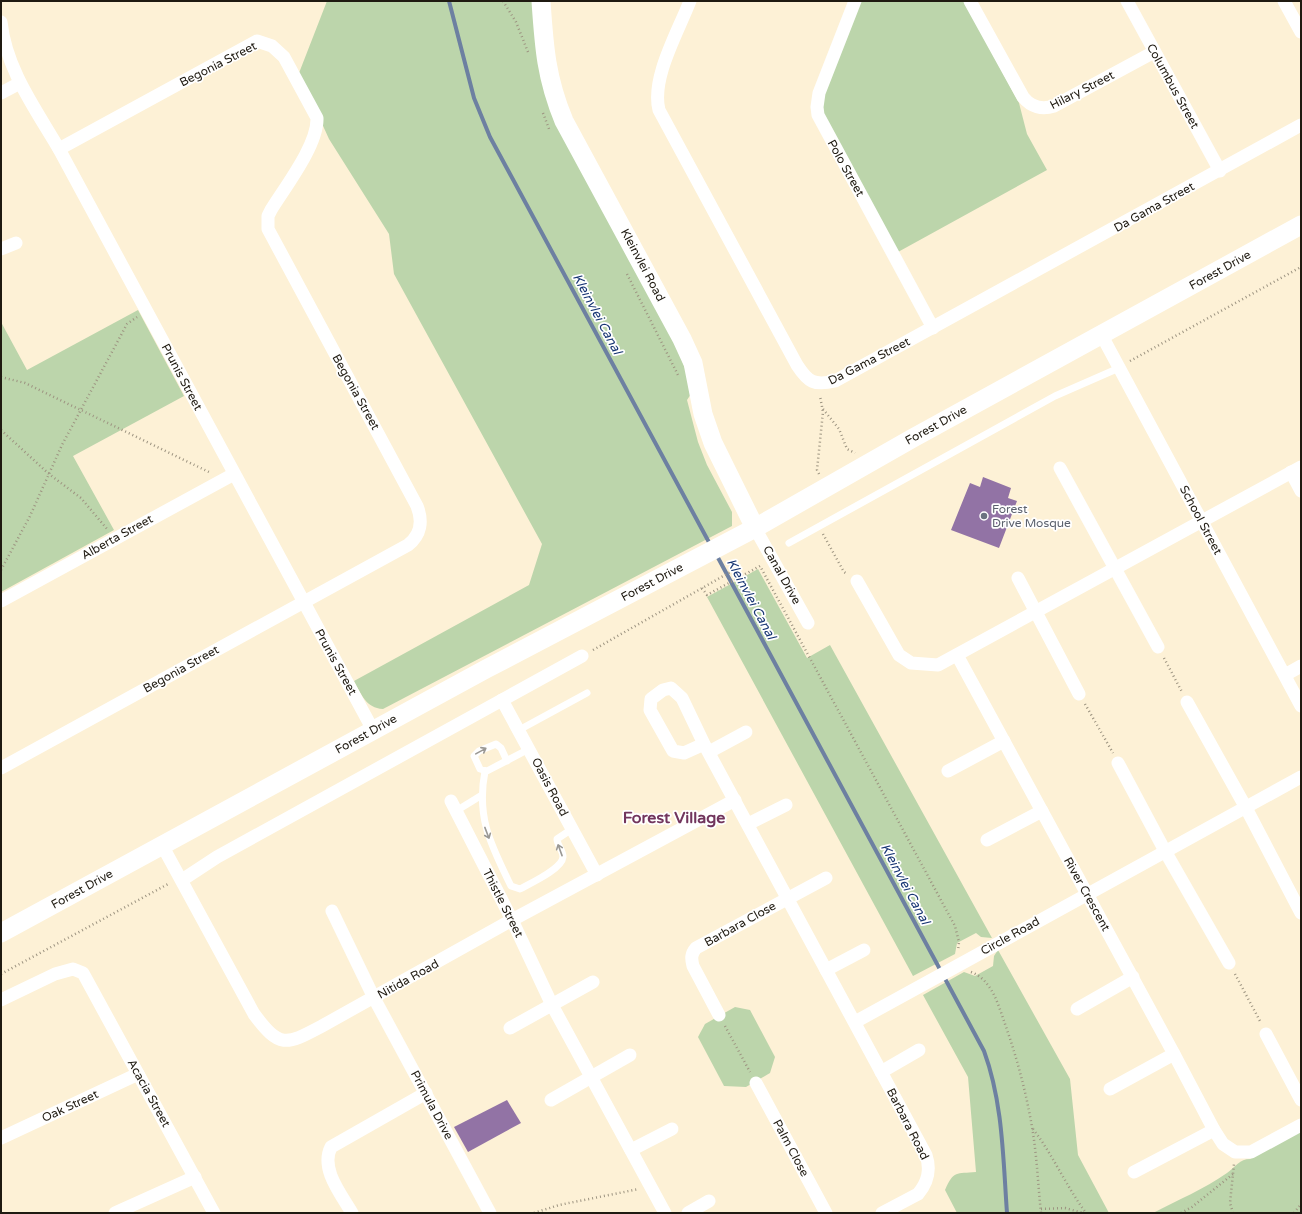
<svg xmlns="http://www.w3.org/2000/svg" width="1302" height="1214" viewBox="0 0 1302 1214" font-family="'Varela Round',sans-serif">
	<rect width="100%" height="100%" fill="#fdf1d6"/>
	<g fill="#bcd5ab">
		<path d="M327 1H534L537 50 677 347 686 371 691 394 687 400 698 442 707 465 732 512V526L383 709C366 708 361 694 354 681L529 585 542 544 394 274 389 234 329 139 299 73Z"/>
		<polygon points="861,1 964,1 1019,103 1027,134 1047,170 898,252 822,111 824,93"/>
		<polygon points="138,310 184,396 73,456 114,530 1,592 1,322 27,370"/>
		<polygon points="758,569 807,658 830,645 992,938 981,937 976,933 957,943 955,954 913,976 707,597"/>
		<path d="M998 950 1070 1079 1078 1155 1109 1213H957L945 1190C954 1170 956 1174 976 1172L968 1077 923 995 964 972 975 976 993 966 994 956Z"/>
		<polygon points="735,1007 750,1010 775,1057 770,1073 746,1087 724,1086 698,1037 705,1024"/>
		<path d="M1301 1131V1213H1153C1178 1200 1204 1189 1227 1173 1235 1167 1240 1159 1250 1159Z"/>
	</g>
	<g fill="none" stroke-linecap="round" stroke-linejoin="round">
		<g stroke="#6d80a1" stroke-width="4">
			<polyline points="449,1 474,98 490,137 711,546"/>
			<path d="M716 554 984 1051C1003 1103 1003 1158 1007 1213"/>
		</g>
	</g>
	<g fill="#9273a5">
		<polygon points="983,477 1011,488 1008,498 1017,501 999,548 951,530 970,483 980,487"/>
		<polygon points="507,1100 521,1123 468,1152 454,1127"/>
	</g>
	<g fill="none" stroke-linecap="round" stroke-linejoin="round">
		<g stroke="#9d9481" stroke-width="2.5" stroke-dasharray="1 3" stroke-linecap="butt">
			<polyline points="503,1 516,22 528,52"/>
			<polyline points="543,113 549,129"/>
			<polyline points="627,274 678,375"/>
			<polyline points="1130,361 1301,267"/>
			<polyline points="1,377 25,383 211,473"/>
			<polyline points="823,409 839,429 847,449 855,453"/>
			<polyline points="1,430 49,474 81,498 107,529"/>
			<polyline points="819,474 817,470 823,412 820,396"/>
			<polyline points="823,534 844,572 847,574"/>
			<polyline points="1,570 30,516 62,445 127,324 137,317"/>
			<polyline points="702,588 707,595 760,566 955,926 959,942 958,950"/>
			<polyline points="593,650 741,566"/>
			<polyline points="1164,658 1182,692"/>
			<polyline points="1085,704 1113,753"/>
			<path d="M971 972C992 980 998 1004 1005 1024 1017 1058 1026 1092 1032 1127 1037 1156 1038 1185 1041 1213"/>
			<polyline points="1,974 170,883"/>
			<polyline points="1235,974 1261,1023"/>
			<polyline points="725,1026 750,1072"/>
			<path d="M1033 1129C1053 1155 1066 1186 1086 1213"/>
			<polyline points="1041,1209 1065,1208 1083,1213"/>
			<polyline points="534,1213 559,1205 639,1189"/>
			<polyline points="1181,1213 1192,1207 1233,1174"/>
			<polyline points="1233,1213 1230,1203 1234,1164"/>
			<polyline points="1294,1213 1301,1204"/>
		</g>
		<g stroke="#fff" stroke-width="7">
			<polyline points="789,543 1055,396 1119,368"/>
			<polyline points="519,730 587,693"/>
			<polyline points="507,761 501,748 496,744 479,751 474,756 480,769 487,771 529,749"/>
			<path d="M485 771C476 818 491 845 511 886L520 889C531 883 562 869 563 857 563 850 557 845 557 839L572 829"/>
			<polyline points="456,811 482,795"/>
		</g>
		<g stroke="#fff" stroke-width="13">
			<path d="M690 1C678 32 651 78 659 110L797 365C808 382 814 386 835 381L1301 125"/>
			<polyline points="855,1 819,93 817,107 818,115 933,328"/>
			<path d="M970 1 1023 97C1031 107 1042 110 1054 106L1154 52"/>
			<polyline points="1127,1 1220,171"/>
			<polyline points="1284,1 1301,32"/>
			<path d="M1 22C6 69 35 108 59 149L373 730"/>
			<polyline points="1,93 20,83"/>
			<polyline points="1,249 16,243"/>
			<polyline points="1101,334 1301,706"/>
			<polyline points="1060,468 1158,647"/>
			<polyline points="1291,472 1301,491"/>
			<polyline points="755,528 808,623"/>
			<polyline points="1018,578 1079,694"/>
			<polyline points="857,581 899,655 911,663 938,665 1301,467"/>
			<polyline points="1,601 234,474"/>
			<polyline points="957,655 1174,1054 1214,1130 1223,1144 1235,1152 1251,1152 1301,1125"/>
			<polyline points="1285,675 1301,666"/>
			<polyline points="502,700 597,875"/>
			<polyline points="1187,702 1245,806 1301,913"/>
			<path d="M704 744 684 753 673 751 650 710 651 699 663 690 671 688 682 698 704 744 926 1155C931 1170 928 1182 918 1194L882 1213"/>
			<polyline points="709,752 746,732"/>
			<polyline points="1118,763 1165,851 1229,963"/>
			<path d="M1 768 408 545C421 535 423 521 417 506L268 229V216L271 210C285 187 318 145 317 118L284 57 272 46 257 41 59 149"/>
			<polyline points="948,771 1004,741"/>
			<polyline points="451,801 512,920 552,1005 665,1213"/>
			<polyline points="748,824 786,805"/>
			<polyline points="987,840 1042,811"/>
			<path d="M162 845 254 1014C280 1049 286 1045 322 1026L512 920 735 800"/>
			<polyline points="182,880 217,857 582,656"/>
			<polyline points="332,911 374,998 490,1213"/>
			<polyline points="826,970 864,950"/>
			<polyline points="1,1000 55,974 73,969 83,973 214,1213"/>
			<polyline points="1077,1009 1133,977"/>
			<path d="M719 1015 693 966C691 958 691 954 696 948L826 878"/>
			<polyline points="855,1022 1301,777"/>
			<polyline points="510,1028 593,982"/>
			<polyline points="1266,1034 1301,1100"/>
			<polyline points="881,1072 919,1050"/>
			<polyline points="756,1083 826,1213"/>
			<polyline points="1110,1089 1174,1054"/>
			<polyline points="551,1100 630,1055"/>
			<polyline points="1,1138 138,1074"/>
			<polyline points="631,1150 672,1129"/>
			<polyline points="1134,1172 1214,1130"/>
			<polyline points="115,1213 195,1177"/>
			<path d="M352 1213C341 1194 320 1169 331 1147L426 1093"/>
			<polyline points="688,1213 709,1201"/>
		</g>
		<g stroke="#fff" stroke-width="19">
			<path d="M541 1C544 46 546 78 564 121L682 339 693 363 703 414 713 443 755 528"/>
			<polyline points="1,933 486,669 755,528 913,438 1301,225"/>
		</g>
	</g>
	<defs><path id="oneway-shaft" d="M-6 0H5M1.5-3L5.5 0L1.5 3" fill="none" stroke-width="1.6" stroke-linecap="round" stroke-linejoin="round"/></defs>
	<g stroke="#9a9894">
		<use href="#oneway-shaft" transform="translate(481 751) rotate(-29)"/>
		<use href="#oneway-shaft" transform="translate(487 833) rotate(69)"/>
		<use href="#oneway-shaft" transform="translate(560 850) rotate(-110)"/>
	</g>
	<circle fill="#6b7280" stroke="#fff" stroke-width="1.5" cx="984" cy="516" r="4"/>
	<g text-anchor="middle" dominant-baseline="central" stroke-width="3.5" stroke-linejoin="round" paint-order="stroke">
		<g font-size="12" fill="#1f1a11" stroke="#fff">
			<text transform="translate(218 64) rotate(-27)">Begonia Street</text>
			<text transform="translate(1173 86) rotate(61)">Columbus Street</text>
			<text transform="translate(1082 90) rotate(-27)">Hilary Street</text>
			<text transform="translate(846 168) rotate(61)">Polo Street</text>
			<text transform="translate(1154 207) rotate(-29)">Da Gama Street</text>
			<text transform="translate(643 265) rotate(62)">Kleinvlei Road</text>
			<text transform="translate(1220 270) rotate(-29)">Forest Drive</text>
			<text transform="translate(869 361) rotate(-27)">Da Gama Street</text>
			<text transform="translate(182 377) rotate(62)">Prunis Street</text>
			<text transform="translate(356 392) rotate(61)">Begonia Street</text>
			<text transform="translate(936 425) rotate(-29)">Forest Drive</text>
			<text transform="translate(1201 520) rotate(62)">School Street</text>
			<text transform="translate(117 537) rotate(-29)">Alberta Street</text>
			<text transform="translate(782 575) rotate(61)">Canal Drive</text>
			<text transform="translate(652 582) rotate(-28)">Forest Drive</text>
			<text transform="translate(336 662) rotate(61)">Prunis Street</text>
			<text transform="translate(181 669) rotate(-29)">Begonia Street</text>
			<text transform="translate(366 734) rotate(-29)">Forest Drive</text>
			<text transform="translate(550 787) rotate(62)">Oasis Road</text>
			<text transform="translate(82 889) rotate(-29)">Forest Drive</text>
			<text transform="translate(1087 894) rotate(61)">River Crescent</text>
			<text transform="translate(503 903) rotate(63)">Thistle Street</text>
			<text transform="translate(740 924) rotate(-29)">Barbara Close</text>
			<text transform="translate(1010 936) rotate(-29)">Circle Road</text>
			<text transform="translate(408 979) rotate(-29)">Nitida Road</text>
			<text transform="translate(149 1093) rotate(61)">Acacia Street</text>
			<text transform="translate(432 1105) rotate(62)">Primula Drive</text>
			<text transform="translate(70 1106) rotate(-25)">Oak Street</text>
			<text transform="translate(908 1124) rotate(63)">Barbara Road</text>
			<text transform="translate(791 1148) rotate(62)">Palm Close</text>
		</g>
		<g font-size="12" fill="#5b616d" stroke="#fff" text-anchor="start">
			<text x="992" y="509">Forest<tspan x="992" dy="14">Drive Mosque</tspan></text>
		</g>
		<g font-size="13" font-style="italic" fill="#173573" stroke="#fff">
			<text transform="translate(597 314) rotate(62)">Kleinvlei Canal</text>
			<text transform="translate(751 599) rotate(62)">Kleinvlei Canal</text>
			<text transform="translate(905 884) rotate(62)">Kleinvlei Canal</text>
		</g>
		<g font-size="16" font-weight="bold" fill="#72355d" stroke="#fff">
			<text x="674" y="818">Forest Village</text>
		</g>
	</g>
	<rect width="1302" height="1214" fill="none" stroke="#1f1a11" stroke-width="4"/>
</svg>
